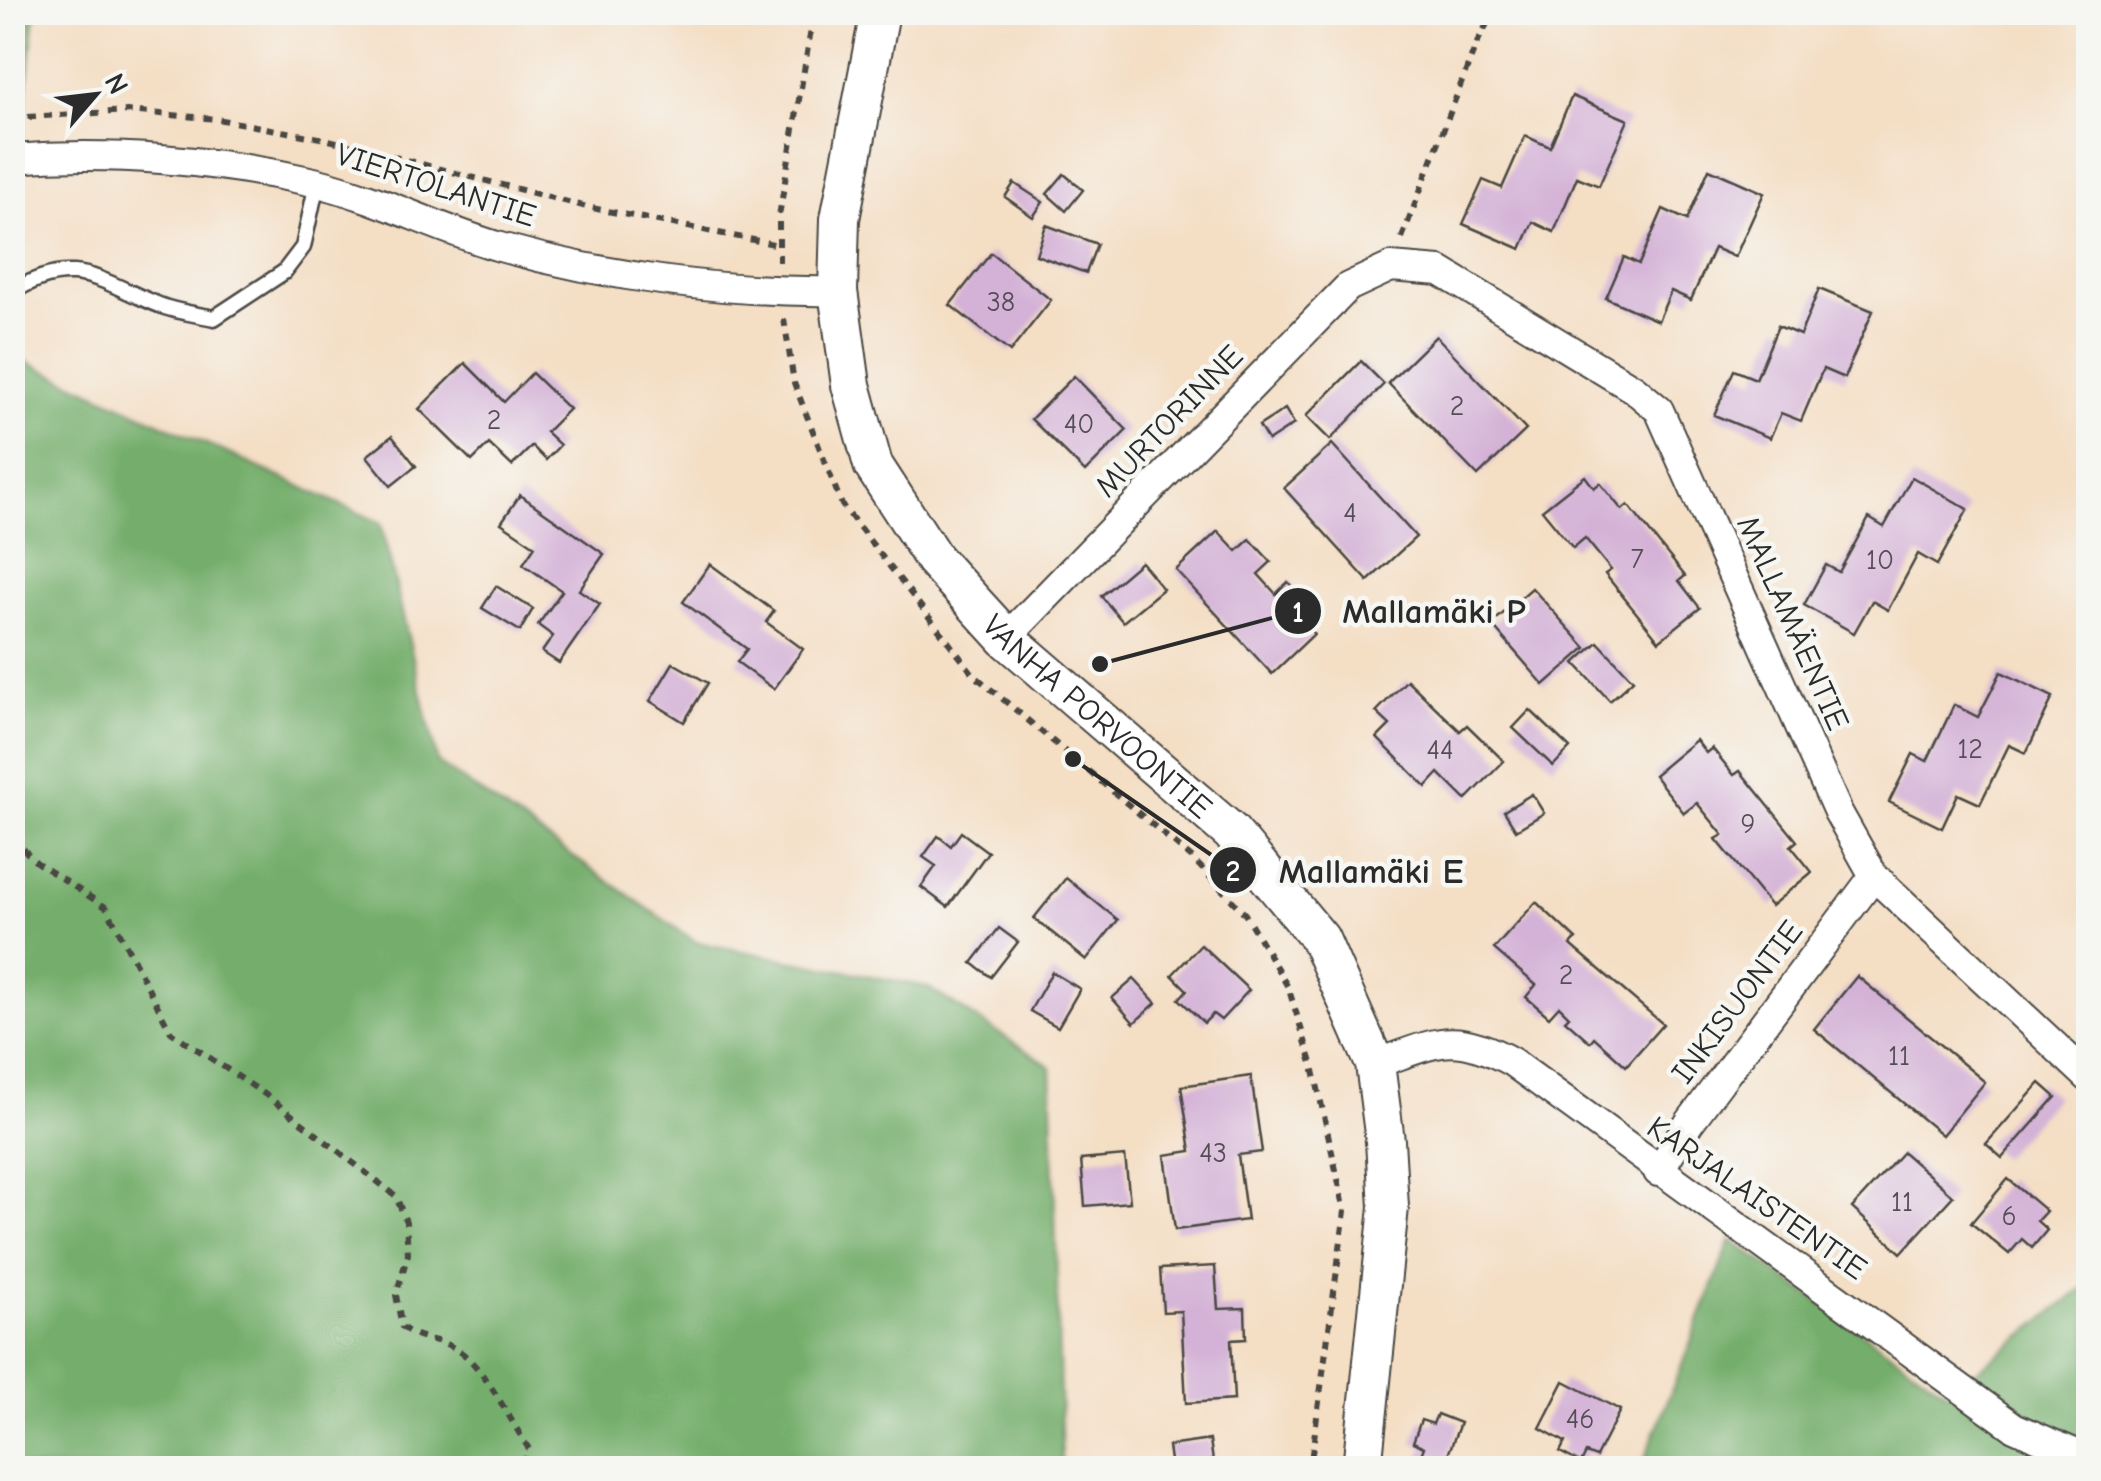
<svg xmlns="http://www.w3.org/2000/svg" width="2101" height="1481" viewBox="0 0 2101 1481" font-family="'Comic Neue',sans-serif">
	<rect width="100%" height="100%" fill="#f6f6f2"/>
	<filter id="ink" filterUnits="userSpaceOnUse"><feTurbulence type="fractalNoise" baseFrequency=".01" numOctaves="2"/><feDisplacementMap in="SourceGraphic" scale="20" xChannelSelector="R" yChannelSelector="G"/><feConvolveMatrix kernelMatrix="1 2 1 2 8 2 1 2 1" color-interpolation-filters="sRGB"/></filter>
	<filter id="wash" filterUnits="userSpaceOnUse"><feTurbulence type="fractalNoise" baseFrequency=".0048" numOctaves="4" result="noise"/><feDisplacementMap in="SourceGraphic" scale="40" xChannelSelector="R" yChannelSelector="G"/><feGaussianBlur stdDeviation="2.25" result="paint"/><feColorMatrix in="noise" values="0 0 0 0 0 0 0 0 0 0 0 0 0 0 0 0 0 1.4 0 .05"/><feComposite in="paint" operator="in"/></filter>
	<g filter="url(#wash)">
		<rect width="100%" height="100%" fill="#f4dec4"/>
		<g fill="#74ae6c" stroke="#506c4c" stroke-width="2.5">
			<polygon points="12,13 35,13 22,134 13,135"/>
			<polygon points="13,356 381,523 438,763 696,942 927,987 1051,1067 1062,1468 13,1468"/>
			<polygon points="1731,1240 1948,1393 2088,1285 2088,1468 1641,1468"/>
		</g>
		<g id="blocks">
			<g fill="#d4b2d7">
				<polygon points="1572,96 1628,120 1599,186 1577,177 1554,232 1533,222 1521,249 1463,224 1483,180 1502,188 1525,136 1550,147"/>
				<polygon points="1709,169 1764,193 1735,257 1714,248 1691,300 1671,291 1658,321 1606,298 1624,257 1639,264 1663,209 1687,220"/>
				<polygon points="1064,174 1083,190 1066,211 1047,194"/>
				<polygon points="1014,183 1043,202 1033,217 1005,197"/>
				<polygon points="1046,225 1097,244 1086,273 1036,255"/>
				<polygon points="991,253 1051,300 1010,352 950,305"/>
				<polygon points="1819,289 1873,311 1844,378 1823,369 1801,421 1781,413 1770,438 1714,415 1734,370 1756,379 1778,326 1800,335"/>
				<polygon points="1436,336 1526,430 1478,476 1388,383"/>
				<polygon points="1361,361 1384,384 1330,440 1306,416"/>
				<polygon points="465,363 504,402 532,373 569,409 546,432 560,445 546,460 532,446 512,466 489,444 472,461 419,409"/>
				<polygon points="1074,376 1127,430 1085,472 1031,419"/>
				<polygon points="1285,409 1294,424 1268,441 1259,426"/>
				<polygon points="392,436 416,466 391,486 367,456"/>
				<polygon points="1332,444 1416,537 1368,581 1284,488"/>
				<polygon points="1585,476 1594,488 1600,483 1622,510 1628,505 1685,576 1679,581 1700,608 1659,641 1605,574 1611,570 1585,538 1573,548 1542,510"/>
				<polygon points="1912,477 1968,509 1937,565 1918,554 1888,610 1872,601 1854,633 1804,605 1826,565 1839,572 1869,518 1884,527"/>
				<polygon points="520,495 604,554 579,590 600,604 559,663 542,652 553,636 538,625 562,591 523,564 535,546 501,523"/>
				<polygon points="1218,531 1237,551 1250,539 1271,562 1258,574 1276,594 1288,582 1310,605 1297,616 1314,634 1272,674 1176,570"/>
				<polygon points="1141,562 1163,589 1123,622 1101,596"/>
				<polygon points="710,564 774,611 766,622 803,649 774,689 737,662 747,649 683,602"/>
				<polygon points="496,586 533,609 520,631 482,608"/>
				<polygon points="1532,588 1586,648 1544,685 1491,624"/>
				<polygon points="1598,642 1633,680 1610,701 1575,663"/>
				<polygon points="673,663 708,683 684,722 650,701"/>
				<polygon points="2001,672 2053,697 2026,753 2009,745 1980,804 1958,794 1942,828 1889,802 1913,754 1927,761 1954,705 1978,717"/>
				<polygon points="1407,680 1460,731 1467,725 1504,761 1466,800 1439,773 1426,787 1377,738 1390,725 1376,712"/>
				<polygon points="1530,710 1570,748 1553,766 1513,728"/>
				<polygon points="1696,740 1706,753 1712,748 1734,775 1740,771 1797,841 1791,846 1812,872 1771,906 1716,839 1723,835 1697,803 1684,813 1654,775"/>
				<polygon points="1532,794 1544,813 1516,830 1504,811"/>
				<polygon points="961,832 988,852 948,907 921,887 936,866 923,857 938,836 951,846"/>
				<polygon points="1066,878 1118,920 1086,960 1034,918"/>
				<polygon points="1536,902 1576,939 1571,945 1663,1024 1626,1066 1594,1037 1590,1042 1565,1020 1569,1016 1559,1006 1549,1017 1526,997 1536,985 1494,949"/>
				<polygon points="999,928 1018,942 991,977 972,963"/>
				<polygon points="1201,945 1249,990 1221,1020 1213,1014 1204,1023 1179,999 1187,990 1172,975"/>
				<polygon points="1052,972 1080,989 1058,1027 1030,1011"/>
				<polygon points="1857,976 1985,1082 1942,1135 1814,1029"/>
				<polygon points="1134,979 1156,1003 1134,1023 1112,998"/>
				<polygon points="1251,1076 1262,1152 1238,1155 1247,1220 1175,1230 1165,1155 1191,1151 1181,1086"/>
				<polygon points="2040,1083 2056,1097 2002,1158 1986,1144"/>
				<polygon points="1903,1152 1953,1196 1901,1253 1852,1208"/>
				<polygon points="1125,1156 1130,1202 1085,1206 1081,1160"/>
				<polygon points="2008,1179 2046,1211 2037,1221 2047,1230 2032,1248 2022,1239 2009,1254 1971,1223"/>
				<polygon points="1215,1266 1218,1309 1245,1308 1246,1339 1231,1340 1234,1400 1186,1403 1181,1311 1163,1312 1160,1269"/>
				<polygon points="1564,1381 1620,1410 1596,1457 1586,1453 1581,1463 1560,1452 1565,1442 1540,1428"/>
				<polygon points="1437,1414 1460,1423 1443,1468 1418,1463 1424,1447 1413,1442 1421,1420 1433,1424"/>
				<polygon points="1210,1440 1214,1468 1171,1468 1168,1446"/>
			</g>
		</g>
	</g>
	<g filter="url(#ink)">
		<use href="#blocks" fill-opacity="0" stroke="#494642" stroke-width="2.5"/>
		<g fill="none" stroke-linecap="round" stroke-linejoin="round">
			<g stroke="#494642" stroke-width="19">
				<path id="service" d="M12 292C75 253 100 282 159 305 176 312 196 314 214 318L284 272 303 247 317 183"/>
			</g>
			<g stroke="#494642" stroke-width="32">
				<g id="minor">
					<path d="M12 159C111 151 217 160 314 182 377 197 438 229 500 247 607 277 727 293 838 291"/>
					<polyline points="1006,638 1348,287 1391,267 1440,271 1634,389 1659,410 1838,812 1874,876 2088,1077"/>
					<path d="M1375 1064C1436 1043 1452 1029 1512 1062L2014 1427 2088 1459"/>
					<polyline points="1658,1172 1689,1123 1874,876"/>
				</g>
			</g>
			<g stroke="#494642" stroke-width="42">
				<g id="secondary">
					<path id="s1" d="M880 12 840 219 838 291 851 385 873 465 934 559 1006 638 1231 832 1320 939 1375 1064 1385 1141 1389 1207 1362 1468"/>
				</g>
			</g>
			<g stroke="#494642" stroke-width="6" stroke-dasharray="8 8" stroke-linecap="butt">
				<polyline points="12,118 127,111 217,119 325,139 587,207 779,245"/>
				<polyline points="1402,238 1476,45 1493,12"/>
				<polyline points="779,262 779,216 814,12"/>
				<polyline points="784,319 794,383 842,505 974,675 1192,858 1245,914 1288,987 1313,1066 1345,1211 1310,1468"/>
				<path d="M12 837 36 862 107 908 171 1032 266 1095 396 1196 406 1222 408 1254 396 1295 402 1327C421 1342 439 1337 459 1351 484 1367 512 1423 529 1449L522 1468"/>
				<polyline points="12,1431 18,1451 35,1468"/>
			</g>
			<use href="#service" stroke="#fff" stroke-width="14"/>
			<use href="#minor" stroke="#fff" stroke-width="28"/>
			<use href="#secondary" stroke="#fff" stroke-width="38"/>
		</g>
	</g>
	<g text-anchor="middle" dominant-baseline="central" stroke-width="9" stroke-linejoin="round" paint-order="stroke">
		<g font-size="28" fill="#554d56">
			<text x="1001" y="302">38</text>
			<text x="1457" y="406">2</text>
			<text x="494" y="420">2</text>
			<text x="1079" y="424">40</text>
			<text x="1350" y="513">4</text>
			<text x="1637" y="559">7</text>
			<text x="1880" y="560">10</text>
			<text x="1970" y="749">12</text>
			<text x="1440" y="750">44</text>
			<text x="1748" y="824">9</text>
			<text x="1566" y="975">2</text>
			<text x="1899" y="1056">11</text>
			<text x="1213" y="1153">43</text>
			<text x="1902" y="1202">11</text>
			<text x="2009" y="1216">6</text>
			<text x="1580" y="1419">46</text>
		</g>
		<g font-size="32" fill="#2b2b2b" stroke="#f6f6f2">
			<text transform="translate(436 185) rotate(18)">VIERTOLANTIE</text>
			<text transform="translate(1169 421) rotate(-46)">MURTORINNE</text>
			<text transform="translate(1793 623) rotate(66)">MALLAMÄENTIE</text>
			<text stroke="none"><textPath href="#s1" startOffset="800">VANHA PORVOONTIE</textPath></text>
			<text transform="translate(1737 1002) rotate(-53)">INKISUONTIE</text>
			<text transform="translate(1757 1198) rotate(35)">KARJALAISTENTIE</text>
		</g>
	</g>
	<path fill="none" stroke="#2b2b2b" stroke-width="4" d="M1100 664L1298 611M1073 759L1233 870"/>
	<g fill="#2b2b2b" stroke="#f6f6f2" stroke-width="4">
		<circle cx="1100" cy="664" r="10"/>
		<circle cx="1073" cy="759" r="10"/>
		<circle cx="1298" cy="611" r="25"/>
		<circle cx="1233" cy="870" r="25"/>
	</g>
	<g font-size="30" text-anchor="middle" font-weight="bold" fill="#fff">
		<text x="1298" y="622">1</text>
		<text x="1233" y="881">2</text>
	</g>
	<g font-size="35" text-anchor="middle" font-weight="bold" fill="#2b2b2b" stroke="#f6f6f2" stroke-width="9" stroke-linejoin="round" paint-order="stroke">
		<text x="1434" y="623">Mallamäki P</text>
		<text x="1371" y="883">Mallamäki E</text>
	</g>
	<rect width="2101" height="1481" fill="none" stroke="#f6f6f2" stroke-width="50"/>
	<g transform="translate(95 95) rotate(62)" stroke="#f6f6f2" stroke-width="8" paint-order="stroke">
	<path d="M0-8L18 38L0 25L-18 38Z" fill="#2b2b2b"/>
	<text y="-15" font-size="28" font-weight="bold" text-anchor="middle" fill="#2b2b2b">N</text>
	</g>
</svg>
